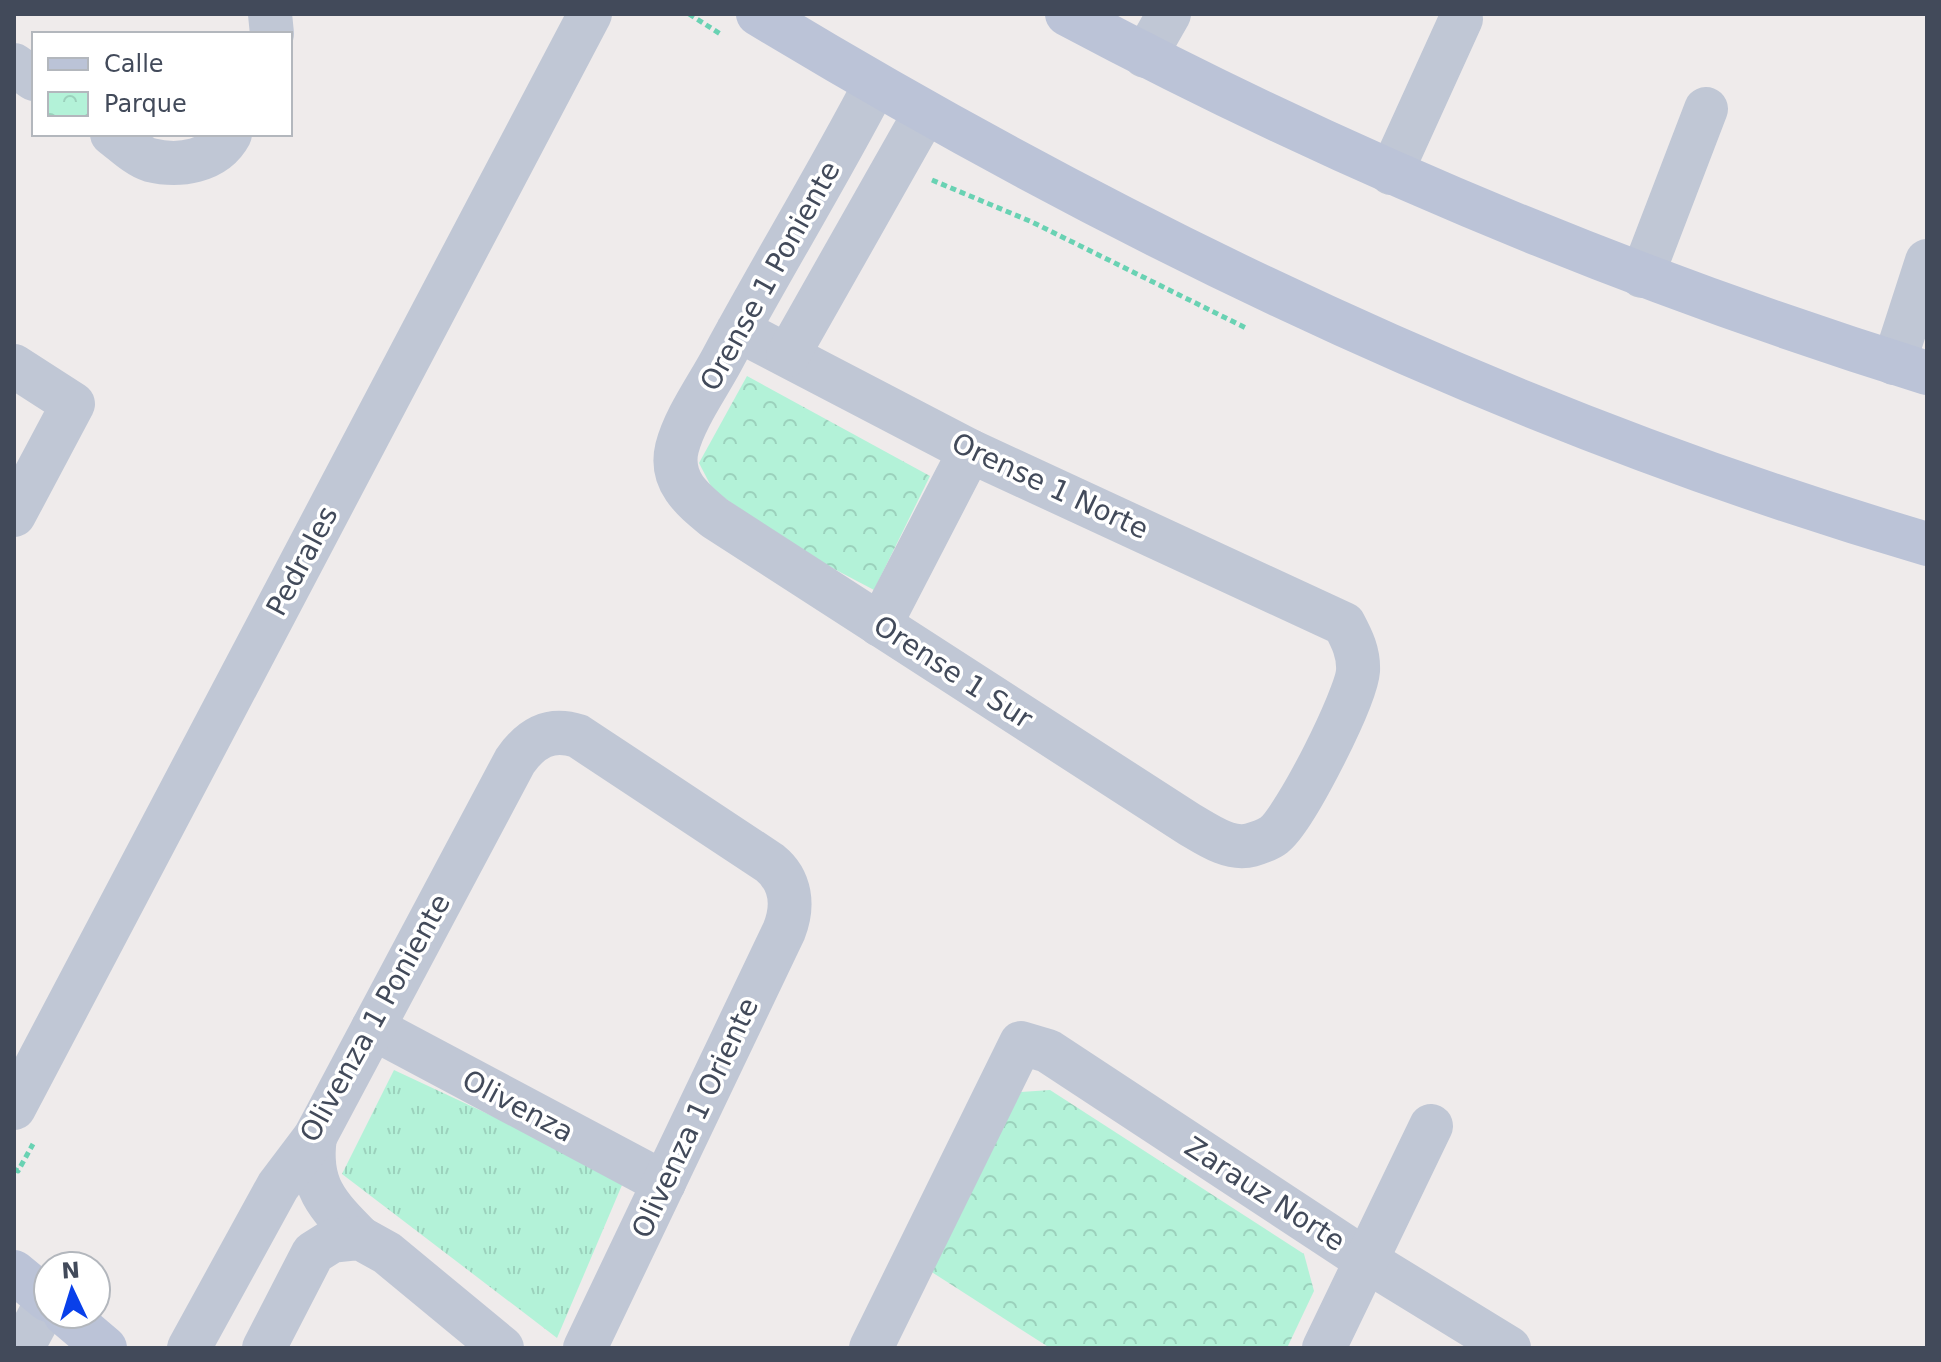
<svg xmlns="http://www.w3.org/2000/svg" width="1941" height="1362" viewBox="0 0 1941 1362" font-family="'DejaVu Sans',sans-serif">
	<defs>
		<pattern id="grass-tufts" width="24" height="20" patternUnits="userSpaceOnUse" patternTransform="scale(2)"><rect width="24" height="20" fill="#b3f2d8"/><path d="M3 7l-1-3M5 7V3M7 7l1-3M15 17l-1-3M17 17v-4M19 17l1-3" fill="none" stroke="#9bd1bc"/></pattern>
		<pattern id="park-crowns" width="20" height="18" patternUnits="userSpaceOnUse" patternTransform="scale(2)"><rect width="20" height="18" fill="#b3f2d8"/><path d="M2 6a3 3 0 1 1 6 0M12 15a3 3 0 1 1 6 0" fill="none" stroke="#9bd1bc"/></pattern>
	</defs>
	<rect width="100%" height="100%" fill="#efebeb"/>
	<polygon fill="url(#grass-tufts)" points="394,1070 625,1178 557,1338 342,1174"/>
	<g fill="url(#park-crowns)">
		<polygon points="747,376 930,476 874,590 800,551 713,490 699,463"/>
		<polygon points="1050,1090 1304,1254 1314,1291 1287,1348 1050,1348 927,1269 1021,1092"/>
	</g>
	<g fill="none" stroke-linecap="round" stroke-linejoin="round">
		<g stroke="#69d2b3" stroke-width="5" stroke-dasharray="6 4" stroke-linecap="butt">
			<polyline points="689,14 722,35"/>
			<polyline points="932,180 1032,222 1248,329"/>
			<polyline points="14,1169 18,1171 33,1144"/>
		</g>
		<g stroke="#c0c7d5" stroke-width="44">
			<polyline points="270,14 272,34"/>
			<polyline points="1145,56 1169,14"/>
			<polyline points="14,65 34,79"/>
			<path d="M112 134C123 142 137 156 150 160 179 167 215 162 230 134"/>
			<polyline points="1391,173 1461,19"/>
			<polyline points="1642,276 1706,109"/>
			<path d="M738 330 970 451 1344 624C1352 639 1359 653 1358 671 1356 698 1295 819 1274 835 1269 839 1258 843 1251 845 1230 851 1206 834 1189 824L715 518C693 500 669 481 677 448 685 417 709 385 724 356 773 265 827 177 875 85"/>
			<polyline points="788,355 925,113"/>
			<polyline points="1894,363 1927,261"/>
			<polyline points="14,366 73,404 14,515"/>
			<polyline points="880,625 970,451"/>
			<polyline points="373,1028 664,1183"/>
			<polyline points="14,1108 590,14"/>
			<path d="M315 1137C308 1185 327 1205 360 1238"/>
			<polyline points="22,1348 48,1300"/>
			<path d="M189 1348 278 1186 315 1137 515 761C531 738 550 727 578 736L770 863C791 880 794 906 784 931L585 1348"/>
			<polyline points="264,1348 313,1253 332,1241 360,1238 387,1253 502,1348"/>
			<polyline points="871,1348 1021,1043 1048,1051 1367,1261 1509,1348"/>
			<polyline points="1324,1348 1431,1126"/>
		</g>
		<g stroke="#bbc3d7" stroke-width="44">
			<path d="M758 14C1125 236 1515 423 1927 544"/>
			<path d="M1067 14C1343 161 1630 280 1927 373"/>
			<polyline points="14,1272 48,1300"/>
			<polyline points="65,1314 105,1348"/>
		</g>
	</g>
	<g text-anchor="middle" dominant-baseline="central" stroke-width="7" stroke-linejoin="round" paint-order="stroke">
		<g font-size="28" fill="#424a5a" stroke="#fff">
			<text transform="translate(770 276) rotate(-61)">Orense 1 Poniente</text>
			<text transform="translate(1050 486) rotate(25)">Orense 1 Norte</text>
			<text transform="translate(302 561) rotate(-62)">Pedrales</text>
			<text transform="translate(953 672) rotate(33)">Orense 1 Sur</text>
			<text transform="translate(375 1018) rotate(-61)">Olivenza 1 Poniente</text>
			<text transform="translate(518 1106) rotate(28)">Olivenza</text>
			<text transform="translate(695 1118) rotate(-65)">Olivenza 1 Oriente</text>
			<text transform="translate(1265 1194) rotate(33)">Zarauz Norte</text>
		</g>
	</g>
	<rect width="1941" height="1362" fill="none" stroke="#424a5a" stroke-width="32"/>
	<rect x="32" y="32" width="260" height="104" fill="#ffffff" stroke="#b3b7bd" stroke-width="2"/>
	<rect x="48" y="58" width="40" height="12" fill="#bbc3d7" stroke="#b3b7bd" stroke-width="2"/>
	<text x="104" y="72" font-size="24" fill="#424a5a">Calle</text>
	<rect x="48" y="92" width="40" height="24" fill="url(#park-crowns)" stroke="#b3b7bd" stroke-width="2"/>
	<text x="104" y="112" font-size="24" fill="#424a5a">Parque</text>
	<g transform="translate(72 1290) rotate(356)"><circle r="38" fill="#ffffff" stroke="#b3b7bd" stroke-width="2"/>
	<path d="M0-6L14 30L0 20L-14 30Z" fill="#0940ea"/>
	<text y="-12" font-size="22" font-weight="bold" text-anchor="middle" fill="#424a5a">N</text>
	</g>
</svg>
